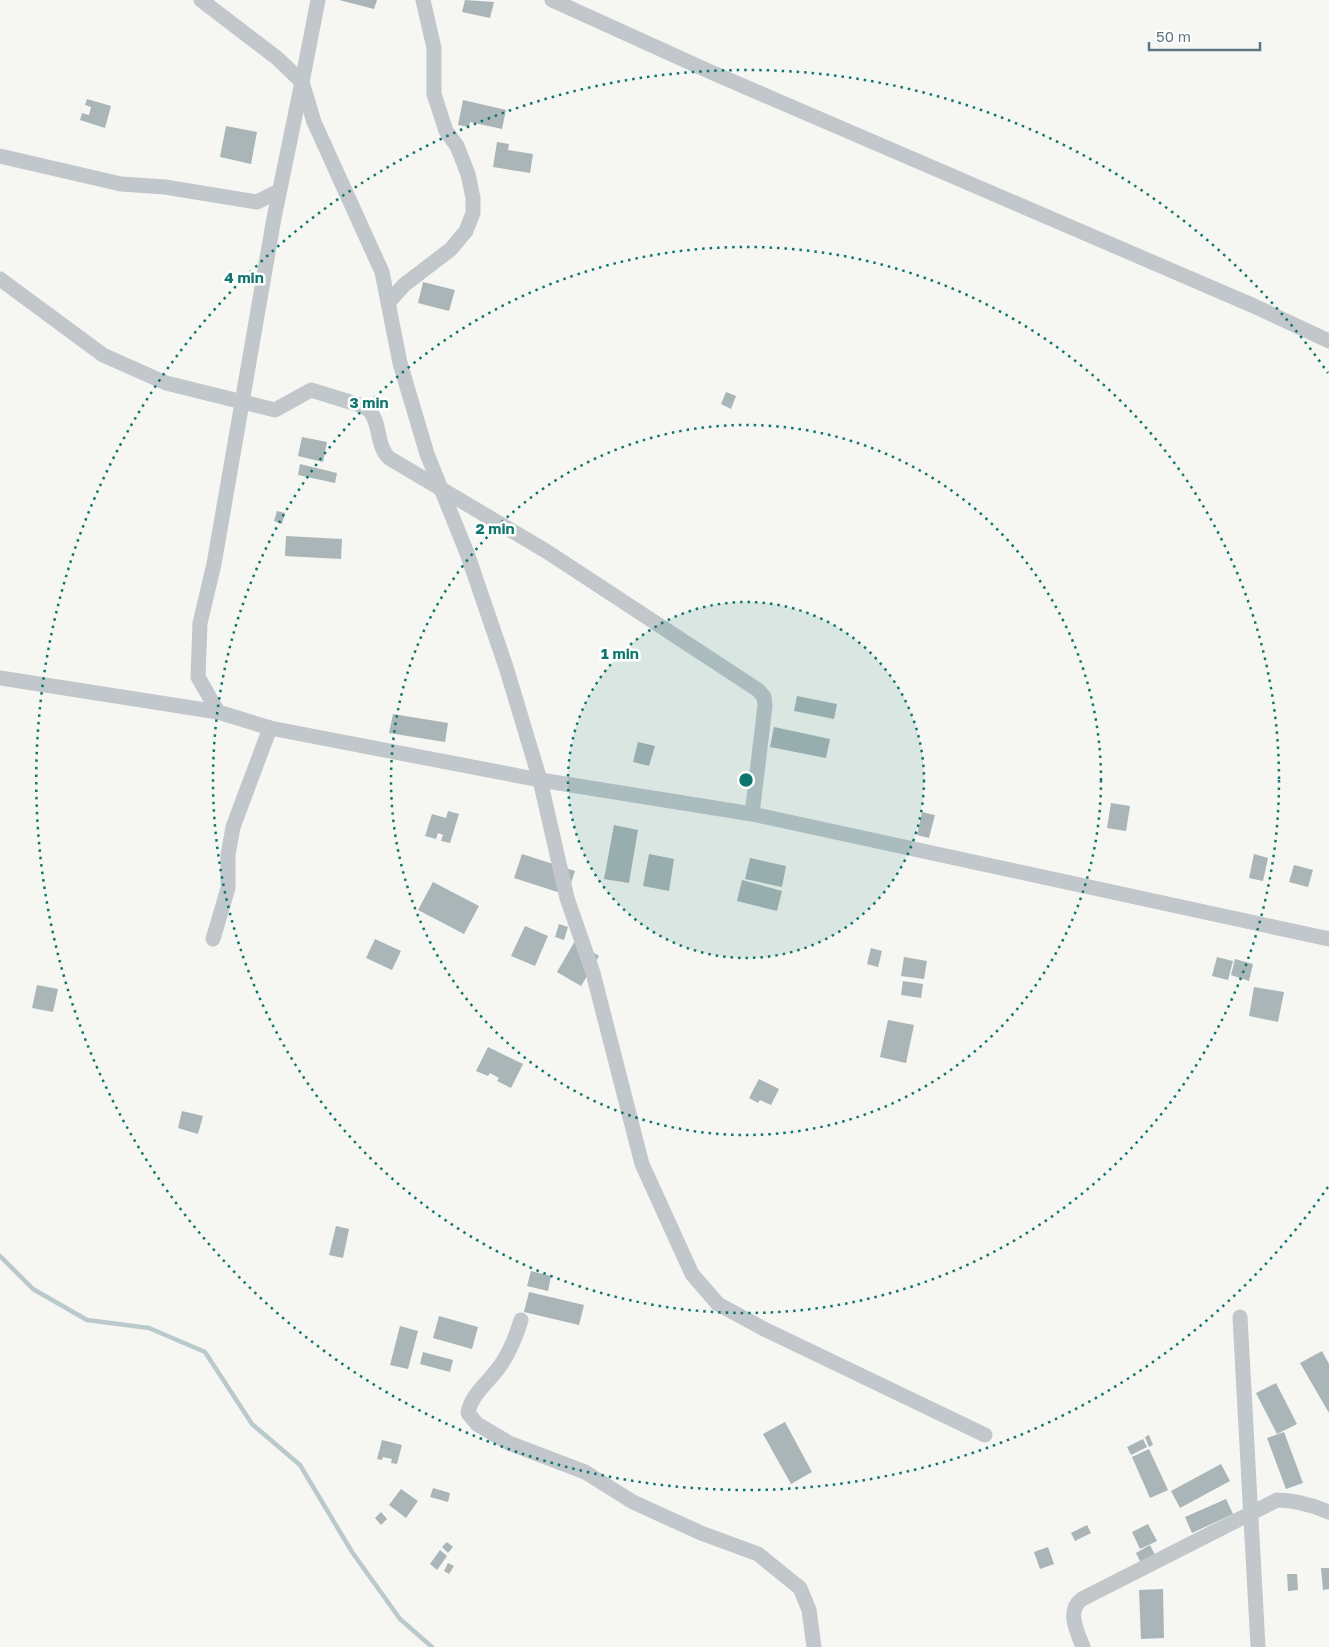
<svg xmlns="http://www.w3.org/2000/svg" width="1329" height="1647" viewBox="0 0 1329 1647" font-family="'Golos Text',sans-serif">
	<rect width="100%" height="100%" fill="#f6f6f3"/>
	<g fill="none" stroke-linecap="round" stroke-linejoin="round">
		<polyline stroke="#bac9cc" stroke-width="4.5" points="0,1256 33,1289 87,1320 149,1328 205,1352 252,1424 300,1465 352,1552 400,1619 432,1647"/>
	</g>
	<g fill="#aab5b8">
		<polygon points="339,0 377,0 374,9"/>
		<polygon points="465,0 494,2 490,18 462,12"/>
		<polygon points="87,99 111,106 105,128 80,120 82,113 89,115 91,107 85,105"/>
		<polygon points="463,100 506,110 502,129 470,122 469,127 458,125"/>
		<polygon points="226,126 257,132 251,164 220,157"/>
		<polygon points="497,142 509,144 508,150 533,154 530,173 493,167"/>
		<polygon points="423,282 455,290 449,311 418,303"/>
		<polygon points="726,392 736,396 731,409 721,404"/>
		<polygon points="302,437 327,442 323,462 298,456"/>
		<polygon points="300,464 337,473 335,483 298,475"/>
		<polygon points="277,511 285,513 282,524 274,521"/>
		<polygon points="286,536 342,539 341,559 285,556"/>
		<polygon points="797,696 837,704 834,719 794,711"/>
		<polygon points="393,714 448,723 445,742 389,733"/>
		<polygon points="774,727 830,739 826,758 770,747"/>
		<polygon points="638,742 655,746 649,766 633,762"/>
		<polygon points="1111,803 1130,806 1126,831 1107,828"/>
		<polygon points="448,811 459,814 450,843 441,841 443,835 438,833 436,839 425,836 432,814 446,818"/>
		<polygon points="922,812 935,815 929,838 917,835"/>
		<polygon points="614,825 638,830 629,883 604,879"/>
		<polygon points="522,854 575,871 567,895 514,878"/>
		<polygon points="649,854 674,859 669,891 643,886"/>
		<polygon points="1254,854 1268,858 1263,881 1249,878"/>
		<polygon points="750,858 786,866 782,887 745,879"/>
		<polygon points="1294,865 1313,870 1308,887 1289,882"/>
		<polygon points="742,880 782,891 777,911 737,901"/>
		<polygon points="433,882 479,906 464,934 418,910"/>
		<polygon points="559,924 568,927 564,940 555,937"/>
		<polygon points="525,926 548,936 535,966 511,956"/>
		<polygon points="375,939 401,951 392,970 366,958"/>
		<polygon points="575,941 599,956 581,986 557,972"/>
		<polygon points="871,948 882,951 878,967 867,964"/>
		<polygon points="904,957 927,961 924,979 901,976"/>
		<polygon points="1217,957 1233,961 1228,980 1212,976"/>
		<polygon points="1235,959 1253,964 1249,981 1231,975"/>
		<polygon points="903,981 923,984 921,998 901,995"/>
		<polygon points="37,985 58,989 53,1012 32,1008"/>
		<polygon points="1254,987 1284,992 1278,1022 1249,1016"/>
		<polygon points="888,1020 914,1025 906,1063 880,1057"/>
		<polygon points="488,1047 523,1064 511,1088 497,1081 499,1078 490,1073 488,1076 476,1071"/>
		<polygon points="759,1079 779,1089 771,1105 760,1100 758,1103 749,1098"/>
		<polygon points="182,1111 203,1116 198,1134 178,1128"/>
		<polygon points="336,1226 349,1229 343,1258 329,1255"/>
		<polygon points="531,1271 551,1276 548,1291 527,1286"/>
		<polygon points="529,1292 584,1305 579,1325 524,1312"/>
		<polygon points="439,1316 478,1327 472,1349 433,1338"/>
		<polygon points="400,1326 418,1331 408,1369 390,1365"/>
		<polygon points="1322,1351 1329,1364 1329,1413 1300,1363"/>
		<polygon points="423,1352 453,1360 450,1372 420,1364"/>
		<polygon points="1276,1383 1297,1424 1277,1434 1256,1393"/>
		<polygon points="785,1422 812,1472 791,1484 763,1434"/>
		<polygon points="1284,1432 1303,1483 1286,1489 1267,1438"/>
		<polygon points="1149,1435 1153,1445 1149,1447 1145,1437"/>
		<polygon points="1143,1439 1147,1447 1131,1455 1127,1447"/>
		<polygon points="382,1440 402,1445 397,1464 391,1463 392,1459 383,1457 382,1460 377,1459"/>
		<polygon points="1149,1449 1168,1490 1150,1498 1132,1457"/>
		<polygon points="1221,1464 1230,1481 1180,1508 1171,1491"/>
		<polygon points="433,1488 450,1493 448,1502 430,1497"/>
		<polygon points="401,1489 418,1501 406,1518 389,1505"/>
		<polygon points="1226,1499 1233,1514 1192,1533 1185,1517"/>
		<polygon points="381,1512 387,1519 381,1525 375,1518"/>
		<polygon points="1148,1524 1157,1541 1140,1549 1132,1532"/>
		<polygon points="1087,1525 1091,1533 1075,1541 1071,1533"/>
		<polygon points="447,1542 453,1547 448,1553 442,1547"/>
		<polygon points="1150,1545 1155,1555 1141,1563 1136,1553"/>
		<polygon points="1048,1547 1054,1564 1040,1569 1034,1552"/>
		<polygon points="440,1550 447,1556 437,1570 430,1564"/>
		<polygon points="448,1563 454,1566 449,1574 444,1571"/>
		<polygon points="1321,1568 1329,1568 1329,1589 1323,1590"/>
		<polygon points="1287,1574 1297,1574 1298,1590 1288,1591"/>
		<polygon points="1163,1589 1164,1638 1141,1639 1139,1590"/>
	</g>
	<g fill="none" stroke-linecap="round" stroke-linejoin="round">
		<g stroke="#c1c7ca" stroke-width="15">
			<polyline points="201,0 277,58 302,82 274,218 214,564 200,623 198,677 218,712"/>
			<polyline points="318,0 302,82 314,122 382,272 400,363 427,454 467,553 506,667 540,780 567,898 593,973 642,1164 692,1274 718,1304 764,1329 985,1435"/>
			<polyline points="552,0 713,73 1254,306 1329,341"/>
			<polyline points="0,156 121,184 165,187 257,202 279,191"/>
			<path d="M0 279 103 355 166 383 275 410 311 390 363 406 370 411C381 425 376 445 389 458L546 551 758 690 764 697 765 706 752 814"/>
			<polyline points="388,303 404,285 451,249 466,231 473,213 473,198 468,174 457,146 446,131 434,94 434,48 423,0"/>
			<polyline points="0,678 218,712 270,728 540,780 752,814 1329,939"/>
			<polyline points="213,939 228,888 228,855 233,827 270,728"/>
			<polyline points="1240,1317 1258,1647"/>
			<path d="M521 1320C516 1336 510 1352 500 1366 490 1381 471 1394 468 1413L477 1424 509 1443 585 1472 633 1502 701 1533 758 1554 800 1588 809 1610 814 1647"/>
			<path d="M1083 1647C1077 1631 1066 1611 1082 1599L1277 1500C1296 1500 1312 1505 1329 1512"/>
		</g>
	</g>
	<circle cx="746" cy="780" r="178" fill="#0f766e" fill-opacity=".12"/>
	<g fill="none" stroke="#0f766e" stroke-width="2.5" stroke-dasharray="2.5 5">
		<circle cx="746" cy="780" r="178"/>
		<circle cx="746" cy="780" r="355"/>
		<circle cx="746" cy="780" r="533"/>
		<path d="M1328 1187A710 710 0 1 1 1328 373"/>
	</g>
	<circle cx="746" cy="780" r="8" fill="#0f766e" stroke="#fff" stroke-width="2.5"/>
	<g font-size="15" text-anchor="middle" font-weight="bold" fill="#0f766e" stroke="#fff" stroke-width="5" stroke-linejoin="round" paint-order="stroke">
		<text x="244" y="283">4 min</text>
		<text x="369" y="408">3 min</text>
		<text x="495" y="534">2 min</text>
		<text x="620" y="659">1 min</text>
	</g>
	<path d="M1149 42v8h111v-8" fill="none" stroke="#5f7680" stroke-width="2.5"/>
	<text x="1156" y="42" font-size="15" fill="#5f7680" stroke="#ffffff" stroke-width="4" paint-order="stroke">50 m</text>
</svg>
